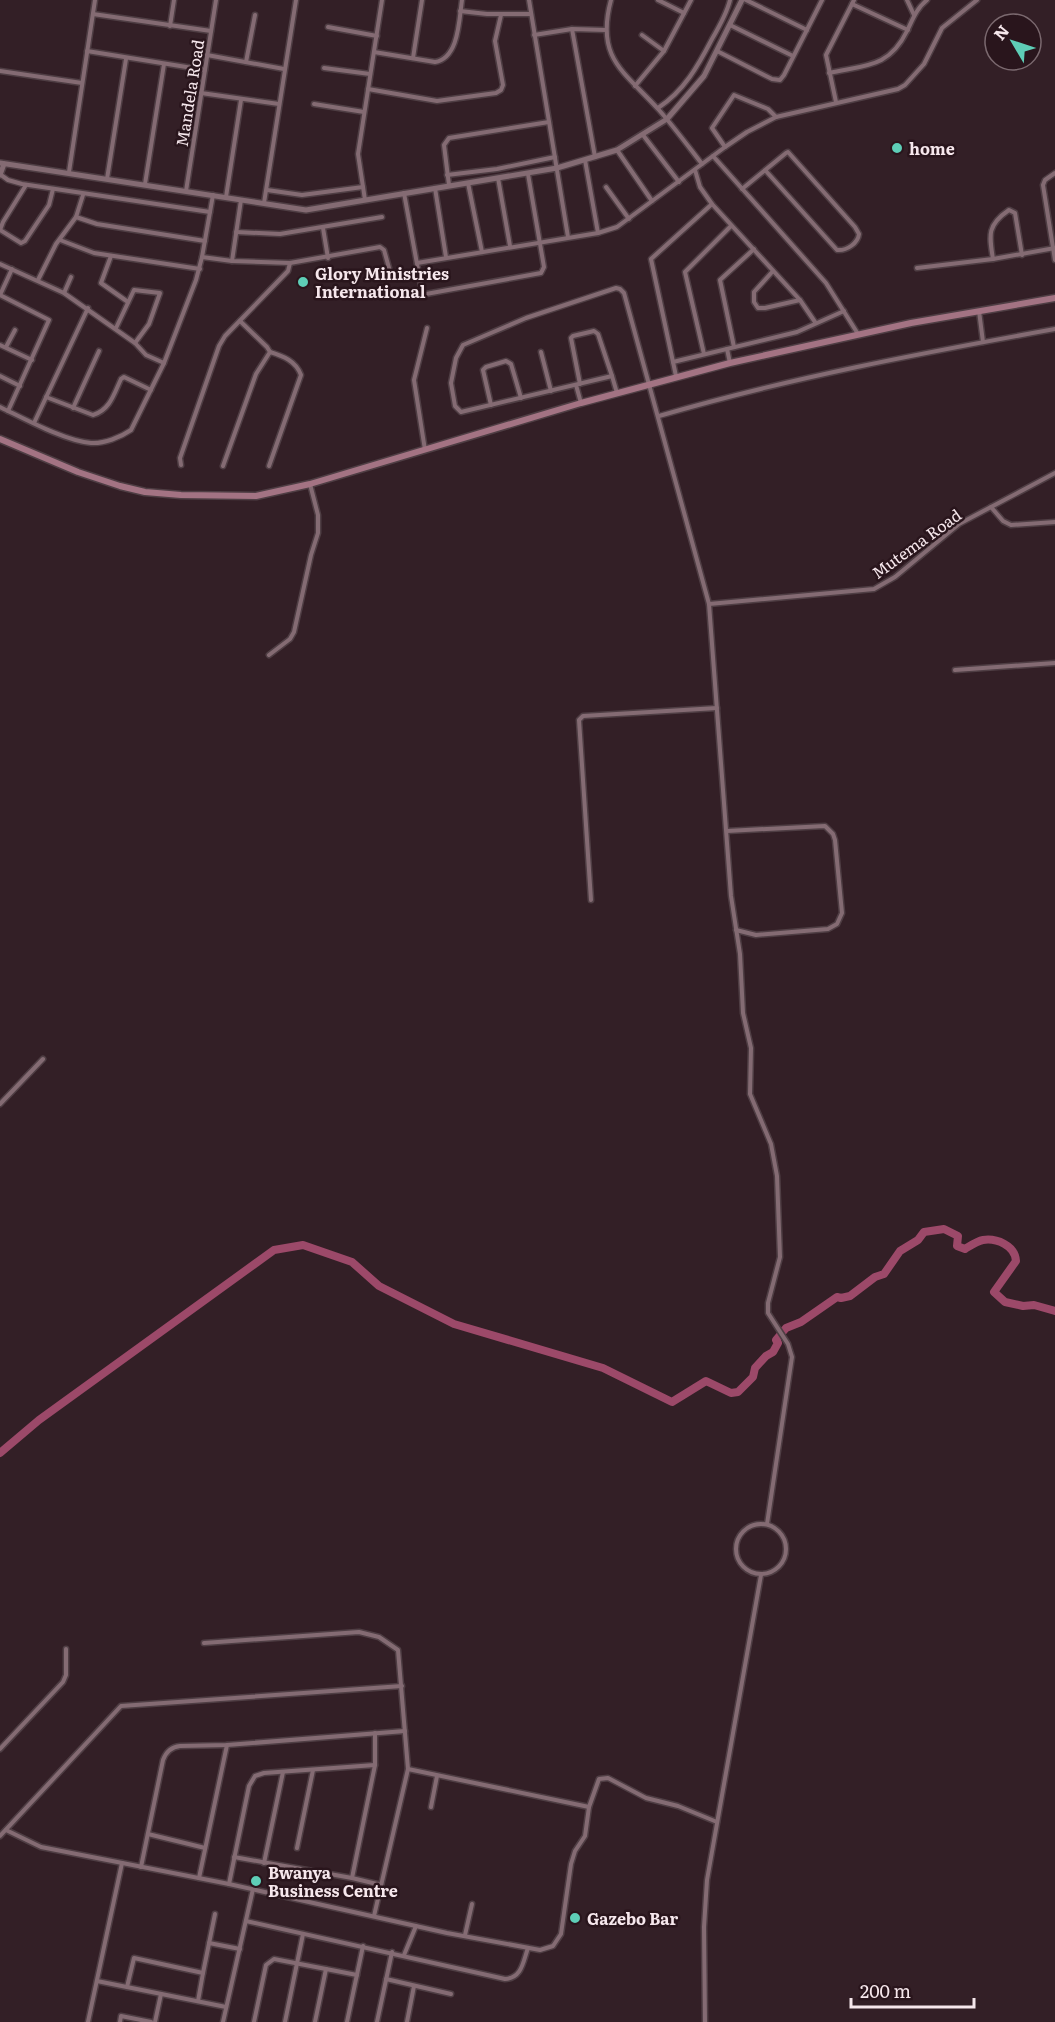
<svg xmlns="http://www.w3.org/2000/svg" width="1055" height="2022" viewBox="0 0 1055 2022" font-family="Literata,serif">
	<rect width="100%" height="100%" fill="#331f26"/>
	<g fill="none" stroke-linecap="round" stroke-linejoin="round">
		<path stroke="#9c4969" stroke-width="8" d="M0 1453 39 1420 274 1250 303 1245 352 1262 379 1286 454 1324 603 1368 672 1402 706 1381 731 1393 738 1392 753 1377 755 1368 766 1356 773 1352 778 1343 776 1340 786 1328 801 1322 837 1297 841 1298 850 1296 875 1277 884 1274 900 1251 918 1240 924 1232 944 1229 958 1236 957 1246 965 1249C970 1246 977 1241 983 1240 996 1238 1015 1245 1016 1261L994 1292 1005 1302 1023 1306 1034 1305 1055 1311"/>
		<g stroke="#4f3e44" stroke-width="7">
			<g id="minor">
				<polyline points="529,0 568,237"/>
				<path d="M611 0C595 59 625 72 659 110 674 127 688 146 702 164"/>
				<polyline points="658,0 684,13"/>
				<polyline points="746,0 807,30"/>
				<polyline points="907,0 914,15"/>
				<polyline points="852,4 908,30"/>
				<polyline points="460,11 487,14 530,14"/>
				<polyline points="93,14 211,31"/>
				<polyline points="730,25 793,56"/>
				<polyline points="170,26 174,0"/>
				<polyline points="328,27 377,36"/>
				<polyline points="572,29 595,157"/>
				<polyline points="534,35 572,29 606,30"/>
				<polyline points="642,35 664,51"/>
				<polyline points="87,51 205,70"/>
				<polyline points="717,51 772,79 780,80 784,75 822,0"/>
				<path d="M374 52 435 62C459 58 459 20 462 0"/>
				<polyline points="207,55 284,69"/>
				<polyline points="413,58 422,0"/>
				<polyline points="246,62 255,15"/>
				<polyline points="324,68 370,74"/>
				<polyline points="0,71 82,83"/>
				<path d="M829 73C865 65 889 68 907 31 913 19 916 9 927 0"/>
				<polyline points="635,86 664,51 691,0"/>
				<polyline points="368,89 437,101 496,93 501,90 503,85 495,41 501,15"/>
				<polyline points="201,93 279,104"/>
				<polyline points="836,102 826,55 854,0"/>
				<polyline points="314,104 364,112"/>
				<path d="M658 108C684 91 698 66 712 39 719 27 727 13 730 0"/>
				<polyline points="643,135 679,182"/>
				<polyline points="725,147 712,128 734,95 768,109 776,117"/>
				<polyline points="617,150 652,201"/>
				<polyline points="713,156 826,283 858,334"/>
				<polyline points="585,160 598,233"/>
				<polyline points="695,170 700,187 712,204 800,300 815,322"/>
				<polyline points="69,172 95,0"/>
				<polyline points="1055,173 1045,180 1043,185 1055,260"/>
				<polyline points="1,175 8,180 22,184 210,212"/>
				<polyline points="447,175 497,169 555,157"/>
				<polyline points="498,178 510,246"/>
				<polyline points="107,179 126,59"/>
				<polyline points="468,183 482,252"/>
				<polyline points="145,184 164,64"/>
				<polyline points="26,185 3,222 0,230 21,243 25,241 49,205 53,189"/>
				<polyline points="449,185 444,145 449,138 549,122"/>
				<polyline points="606,187 629,219"/>
				<polyline points="435,188 446,257"/>
				<path d="M742 189 786 153 788 152 855 227 859 234C858 243 847 251 837 250L765 170"/>
				<polyline points="267,190 302,195 363,187"/>
				<polyline points="186,191 216,0"/>
				<polyline points="404,193 422,291 426,294 541,273 544,267 528,174"/>
				<polyline points="226,197 241,100"/>
				<polyline points="365,200 358,154 382,0"/>
				<polyline points="264,203 296,0"/>
				<polyline points="76,217 97,224 205,241"/>
				<polyline points="323,228 328,258"/>
				<polyline points="236,232 280,234 382,217"/>
				<polyline points="60,240 94,253 200,269"/>
				<polyline points="111,256 101,283 128,302"/>
				<polyline points="202,257 232,261 290,263 380,247 384,250 391,275 395,276 418,272"/>
				<path d="M993 259C989 235 987 225 1009 210L1015 213 1022 255"/>
				<polyline points="232,261 241,200"/>
				<polyline points="417,263 598,233 617,227 725,147 747,132 776,117 898,89 905,85 924,64 942,28 977,0"/>
				<polyline points="0,264 64,293 135,343 146,355 164,363"/>
				<polyline points="917,268 993,259 1055,248"/>
				<polyline points="773,271 754,292 754,302 758,308 765,308 800,300"/>
				<polyline points="38,280 56,244 76,217 83,195"/>
				<polyline points="64,293 71,277"/>
				<polyline points="0,295 49,320 8,411"/>
				<polyline points="0,295 12,269"/>
				<polyline points="979,311 983,342"/>
				<polyline points="116,328 134,290 160,293 149,324 135,343"/>
				<polyline points="0,345 32,360"/>
				<polyline points="6,347 15,330"/>
				<polyline points="734,347 720,280 754,249"/>
				<polyline points="727,349 730,363"/>
				<polyline points="541,352 551,391"/>
				<polyline points="704,354 685,272 731,226"/>
				<polyline points="673,362 651,259 712,204"/>
				<polyline points="0,376 20,386"/>
				<polyline points="676,376 673,362 797,332 844,311"/>
				<polyline points="580,384 571,338 573,336 594,331 598,334 612,376"/>
				<polyline points="576,385 581,403"/>
				<polyline points="617,393 612,376 461,412 455,406 451,383 456,358 463,345 526,318 616,288 620,289 624,293 709,604 731,896 740,954 743,1013 751,1048 750,1094 771,1144 777,1176 780,1257 768,1303 768,1313 788,1344 792,1357 767,1524"/>
				<path d="M46 397 93 415C110 410 114 394 121 379L124 377 151 390"/>
				<polyline points="491,405 483,370 486,367 506,361 511,364 521,398"/>
				<path d="M0 407C25 419 65 441 91 443 104 444 121 437 131 430L164 363 196 280 202 257 213 195"/>
				<polyline points="73,408 99,351"/>
				<path d="M659 416C789 378 922 353 1055 329"/>
				<polyline points="34,423 88,308"/>
				<polyline points="425,450 414,380 427,328"/>
				<polyline points="181,465 180,458 219,346 225,336 288,271 290,263"/>
				<polyline points="223,466 256,374 270,352 267,347 240,321"/>
				<path d="M269 466 301 375C296 361 283 356 270 352"/>
				<polyline points="991,507 1003,521 1011,525 1055,522"/>
				<polyline points="709,604 874,589 895,577 959,524 1055,473"/>
				<polyline points="269,655 290,639 294,632 311,555 318,533 318,515 310,484"/>
				<polyline points="955,670 1055,663"/>
				<polyline points="727,831 825,826 833,834 835,840 842,913 837,924 828,929 756,935 736,930"/>
				<polyline points="591,900 579,720 583,716 717,708"/>
				<polyline points="0,1104 43,1059"/>
				<circle cx="761" cy="1549" r="25"/>
				<polyline points="204,1643 359,1632 379,1637 398,1650 408,1769 374,1916"/>
				<polyline points="0,1749 63,1682 66,1675 66,1649"/>
				<polyline points="408,1769 589,1807"/>
				<polyline points="431,1807 437,1776"/>
				<polyline points="6,1830 41,1847 229,1884 447,1933 540,1950 553,1946 561,1934 571,1864 575,1851 585,1836 589,1807 599,1779 608,1778 646,1798 678,1806 717,1822"/>
				<polyline points="148,1834 205,1848"/>
				<polyline points="0,1836 121,1706 402,1686"/>
				<polyline points="297,1848 313,1770"/>
				<polyline points="234,1857 352,1878 381,1885"/>
				<polyline points="264,1863 283,1772"/>
				<path d="M141 1867 163 1760C166 1752 171 1747 180 1746L227 1745 405 1731"/>
				<polyline points="199,1878 227,1745"/>
				<polyline points="352,1878 375,1765 375,1733"/>
				<polyline points="229,1884 249,1786 255,1776 264,1773 375,1765"/>
				<path d="M246 1921 505 1979C522 1978 523 1962 528 1948"/>
				<polyline points="465,1935 472,1904"/>
				<polyline points="209,1943 240,1949"/>
				<polyline points="404,1955 416,1926"/>
				<polyline points="203,1973 215,1914"/>
				<polyline points="386,1979 451,1994"/>
				<polyline points="97,1981 226,2007"/>
				<polyline points="127,1987 134,1958 203,1973 198,2001"/>
				<polyline points="88,2022 122,1863"/>
				<polyline points="120,2022 121,2016 151,2022"/>
				<polyline points="155,2022 161,1994"/>
				<polyline points="223,2022 253,1889"/>
				<polyline points="254,2022 266,1965 274,1959 326,1969"/>
				<polyline points="285,2022 303,1934"/>
				<polyline points="315,2022 326,1969 357,1975"/>
				<polyline points="347,2022 363,1946"/>
				<polyline points="377,2022 392,1952"/>
				<polyline points="407,2022 414,1986"/>
				<polyline points="705,2022 704,1927 707,1880 761,1575"/>
			</g>
		</g>
		<g stroke="#4f3e44" stroke-width="8">
			<g id="tertiary">
				<polyline points="0,163 306,210 557,168 617,150 667,119 704,76 742,0"/>
				<polyline points="0,175 4,164"/>
			</g>
		</g>
		<g stroke="#4f3e44" stroke-width="9">
			<polyline id="secondary" points="0,439 78,472 120,486 145,492 181,495 256,496 310,484 581,403 730,363 911,323 1055,298"/>
		</g>
		<use href="#minor" stroke="#846b73" stroke-width="4"/>
		<use href="#tertiary" stroke="#846b73" stroke-width="5"/>
		<use href="#secondary" stroke="#a37383" stroke-width="6"/>
	</g>
	<g fill="#5eceb7" stroke="#29151c" stroke-width="2">
		<circle cx="897" cy="148" r="6"/>
		<circle cx="303" cy="282" r="6"/>
		<circle cx="256" cy="1881" r="6"/>
		<circle cx="575" cy="1918" r="6"/>
	</g>
	<g text-anchor="middle" dominant-baseline="central" stroke-width="5" stroke-linejoin="round" paint-order="stroke">
		<g font-size="16" fill="#f6e7ec" stroke="#29151c">
			<text transform="translate(189 93) rotate(-81)">Mandela Road</text>
			<text transform="translate(916 543) rotate(-36)">Mutema Road</text>
		</g>
		<g font-size="16" font-weight="bold" fill="#f6e7ec" stroke="#29151c" text-anchor="start">
			<text x="909" y="148">home</text>
			<text x="315" y="273">Glory Ministries<tspan x="315" dy="18">International</tspan></text>
			<text x="268" y="1872">Bwanya<tspan x="268" dy="18">Business Centre</tspan></text>
			<text x="587" y="1918">Gazebo Bar</text>
		</g>
	</g>
	<g transform="translate(1013 42) rotate(309)"><circle r="28" fill="#29151c" stroke="#7b696f" stroke-width="1.5"/>
	<path d="M0-4.5L10 22L0 15L-10 22Z" fill="#5eceb7"/>
	<text y="-9" font-size="16" font-weight="bold" text-anchor="middle" fill="#f6e7ec">N</text>
	</g>
	<path d="M851 1998v9h123v-9" fill="none" stroke="#f6e7ec" stroke-width="3"/>
	<text x="860" y="1998" font-size="18" fill="#f6e7ec" stroke="#29151c" stroke-width="4.5" paint-order="stroke">200 m</text>
</svg>
